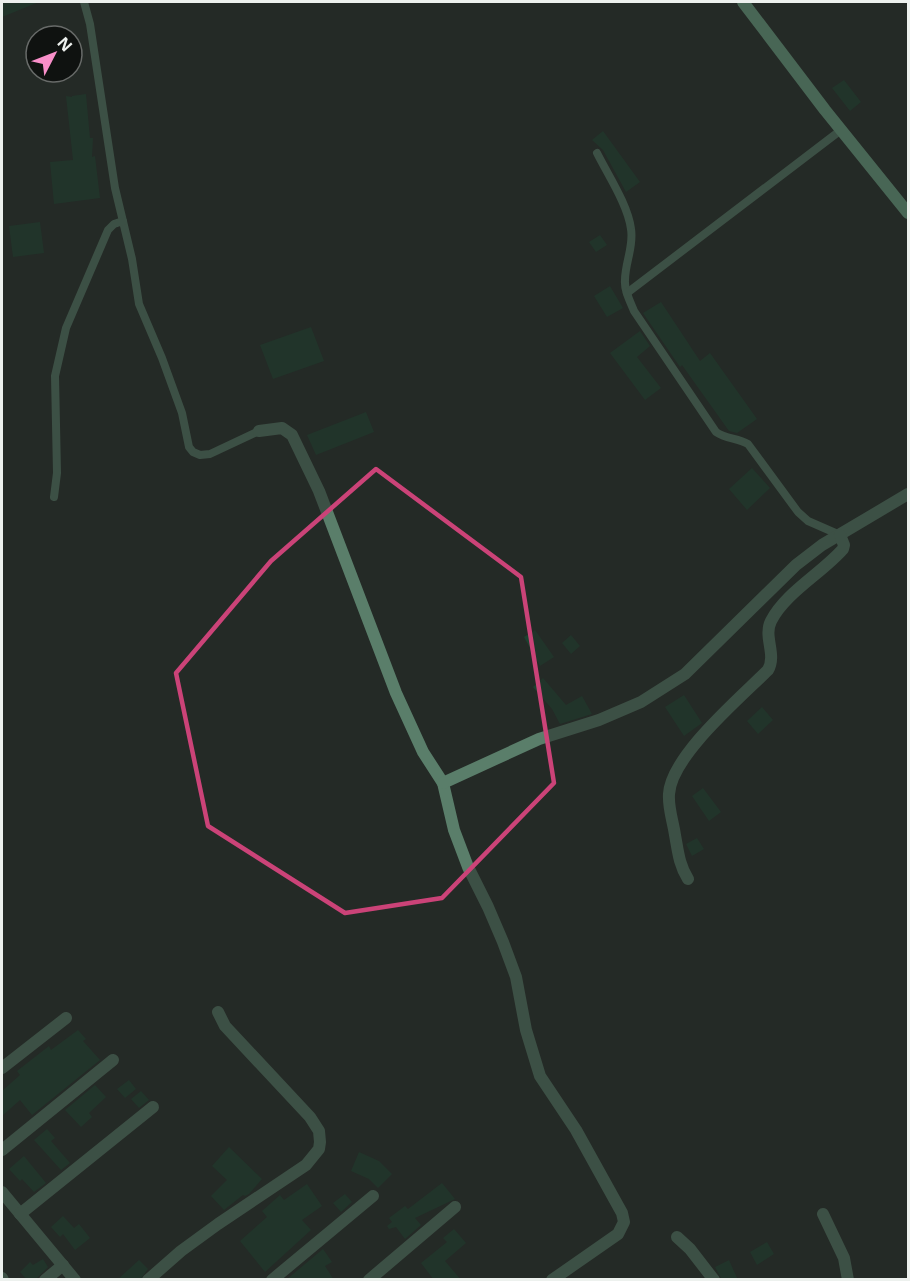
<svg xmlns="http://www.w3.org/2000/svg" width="910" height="1281" viewBox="0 0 910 1281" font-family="'Open Sans',sans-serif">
	<rect width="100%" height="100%" fill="#242a26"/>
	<g fill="#1d412f">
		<polygon points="2,2 39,2 2,17"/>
		<polygon points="844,80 861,102 850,111 832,88"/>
		<polygon points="86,94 90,138 93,138 92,157 95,156 100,198 54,204 50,162 73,160 66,96 72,97 72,96"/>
		<polygon points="603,131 640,182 626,192 603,150 592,140"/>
		<polygon points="40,222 44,253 13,257 9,226"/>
		<polygon points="600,235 607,245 596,252 589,242"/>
		<polygon points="610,286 623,308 607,317 594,296"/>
		<polygon points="661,302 700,361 710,353 757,419 737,433 729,431 682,365 680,367 643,313"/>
		<polygon points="311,327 324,361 273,379 260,345"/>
		<polygon points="640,331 650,346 637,357 661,388 645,400 610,353"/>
		<polygon points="366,412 374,432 316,455 307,435"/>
		<polygon points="752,468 770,488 747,510 729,489"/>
		<polygon points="535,630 554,657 540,666 524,637"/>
		<polygon points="571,635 580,646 571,654 562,643"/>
		<polygon points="543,678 566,705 582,696 592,714 560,724 552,709 533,687"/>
		<polygon points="684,695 702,723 684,736 665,707"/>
		<polygon points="762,707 773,720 758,734 747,721"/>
		<polygon points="703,788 721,812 709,821 692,796"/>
		<polygon points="697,838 704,849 692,856 686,844"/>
		<polygon points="78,1030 86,1039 83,1041 100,1060 32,1115 20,1100 2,1116 2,1091 20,1075 17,1071 49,1046 51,1050"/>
		<polygon points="129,1080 136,1089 125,1098 117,1089"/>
		<polygon points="95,1085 106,1097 89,1113 92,1117 81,1127 65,1110"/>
		<polygon points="141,1091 149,1100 139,1108 131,1099"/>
		<polygon points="47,1129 55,1138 51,1141 70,1163 61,1170 34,1140"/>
		<polygon points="229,1147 262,1179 249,1194 245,1196 243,1195 224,1210 211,1196 227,1180 212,1166"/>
		<polygon points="359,1152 379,1161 392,1174 378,1188 369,1179 351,1171"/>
		<polygon points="24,1156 46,1183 34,1192 22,1179 20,1181 9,1169"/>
		<polygon points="442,1183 455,1199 415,1218 421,1225 405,1239 396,1227 389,1229 387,1226 392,1222 389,1218 405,1206 408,1209"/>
		<polygon points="307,1184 322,1206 302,1220 311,1230 265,1272 240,1241 267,1217 262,1211 280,1195 284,1200"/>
		<polygon points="345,1194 352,1202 341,1212 333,1203"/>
		<polygon points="63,1216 74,1228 79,1224 90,1238 75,1250 63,1234 60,1237 51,1227"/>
		<polygon points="454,1229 466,1243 445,1261 461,1280 434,1280 421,1263 447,1242 443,1238"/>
		<polygon points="767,1242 774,1254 757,1265 750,1252"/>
		<polygon points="323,1249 332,1262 325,1266 334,1280 286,1280"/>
		<polygon points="43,1259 48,1267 35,1280 27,1280 20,1272 30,1262 33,1265"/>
		<polygon points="139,1260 148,1269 140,1280 117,1280"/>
		<polygon points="729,1260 733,1269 738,1280 722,1280 715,1267"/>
	</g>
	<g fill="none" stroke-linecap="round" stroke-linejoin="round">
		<g stroke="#5a7e6a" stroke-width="8">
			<polyline points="84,2 90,24 115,188 132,259 139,304 162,358 182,413 189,447 193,452 200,455 210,454 259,431"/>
			<path d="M597 153C608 175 628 205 631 229 634 246 625 263 625 280 624 290 630 301 634 311L716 432C726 439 737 438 748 444L798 512 808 521 840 535"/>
			<polyline points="627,293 841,130"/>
			<polyline points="54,497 57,473 55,376 66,328 108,230 114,224 123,221"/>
		</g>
		<g stroke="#5a7e6a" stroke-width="12">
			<polyline points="259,431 282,428 292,435 319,491 396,693 423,752 443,783 454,830 468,867 488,907 503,942 516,977 526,1030 540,1076 576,1130 622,1213 624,1222 618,1234 552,1280"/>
			<polyline points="443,783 539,739 599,720 641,702 685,674 796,565 822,545 908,494"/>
			<path d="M688 879C679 865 678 851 675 835 673 821 668 808 669 794 671 756 740 698 768 670 777 654 763 637 771 621 785 593 822 573 843 549L844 545 840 535"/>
			<polyline points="2,1068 66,1018"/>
			<polyline points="2,1150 113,1060"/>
			<polyline points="2,1192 75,1280"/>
			<polyline points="20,1214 153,1107"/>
			<polyline points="823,1214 844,1258 848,1280"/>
			<polyline points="677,1237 690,1249 714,1280"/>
			<polyline points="2,1278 3,1280"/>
			<polyline points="45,1280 63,1265"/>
			<polyline points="148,1280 181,1251 218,1224 306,1165 319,1149 320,1142 319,1131 310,1117 225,1026 218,1012"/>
			<polyline points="272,1280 373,1196"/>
			<polyline points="369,1280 455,1207"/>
		</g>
		<polyline stroke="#74af8e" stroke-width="12" points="743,2 825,110 908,213"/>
	</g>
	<path d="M0 0H910V1281H0ZM376 469 521 577 554 783 442 898 345 913 208 826 176 673 271 561Z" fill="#242a26" fill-opacity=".55" fill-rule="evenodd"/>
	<path fill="none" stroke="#cb4378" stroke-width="4.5" stroke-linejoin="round" d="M376 469 521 577 554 783 442 898 345 913 208 826 176 673 271 561Z"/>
	<rect width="910" height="1281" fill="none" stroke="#edf1ee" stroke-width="6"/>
	<g transform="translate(54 54) rotate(48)"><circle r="28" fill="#0f1210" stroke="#686b69" stroke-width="1.5"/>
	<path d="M0-4.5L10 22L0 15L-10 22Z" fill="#f98fc9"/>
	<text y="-9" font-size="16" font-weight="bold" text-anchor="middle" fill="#edf1ee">N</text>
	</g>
</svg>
